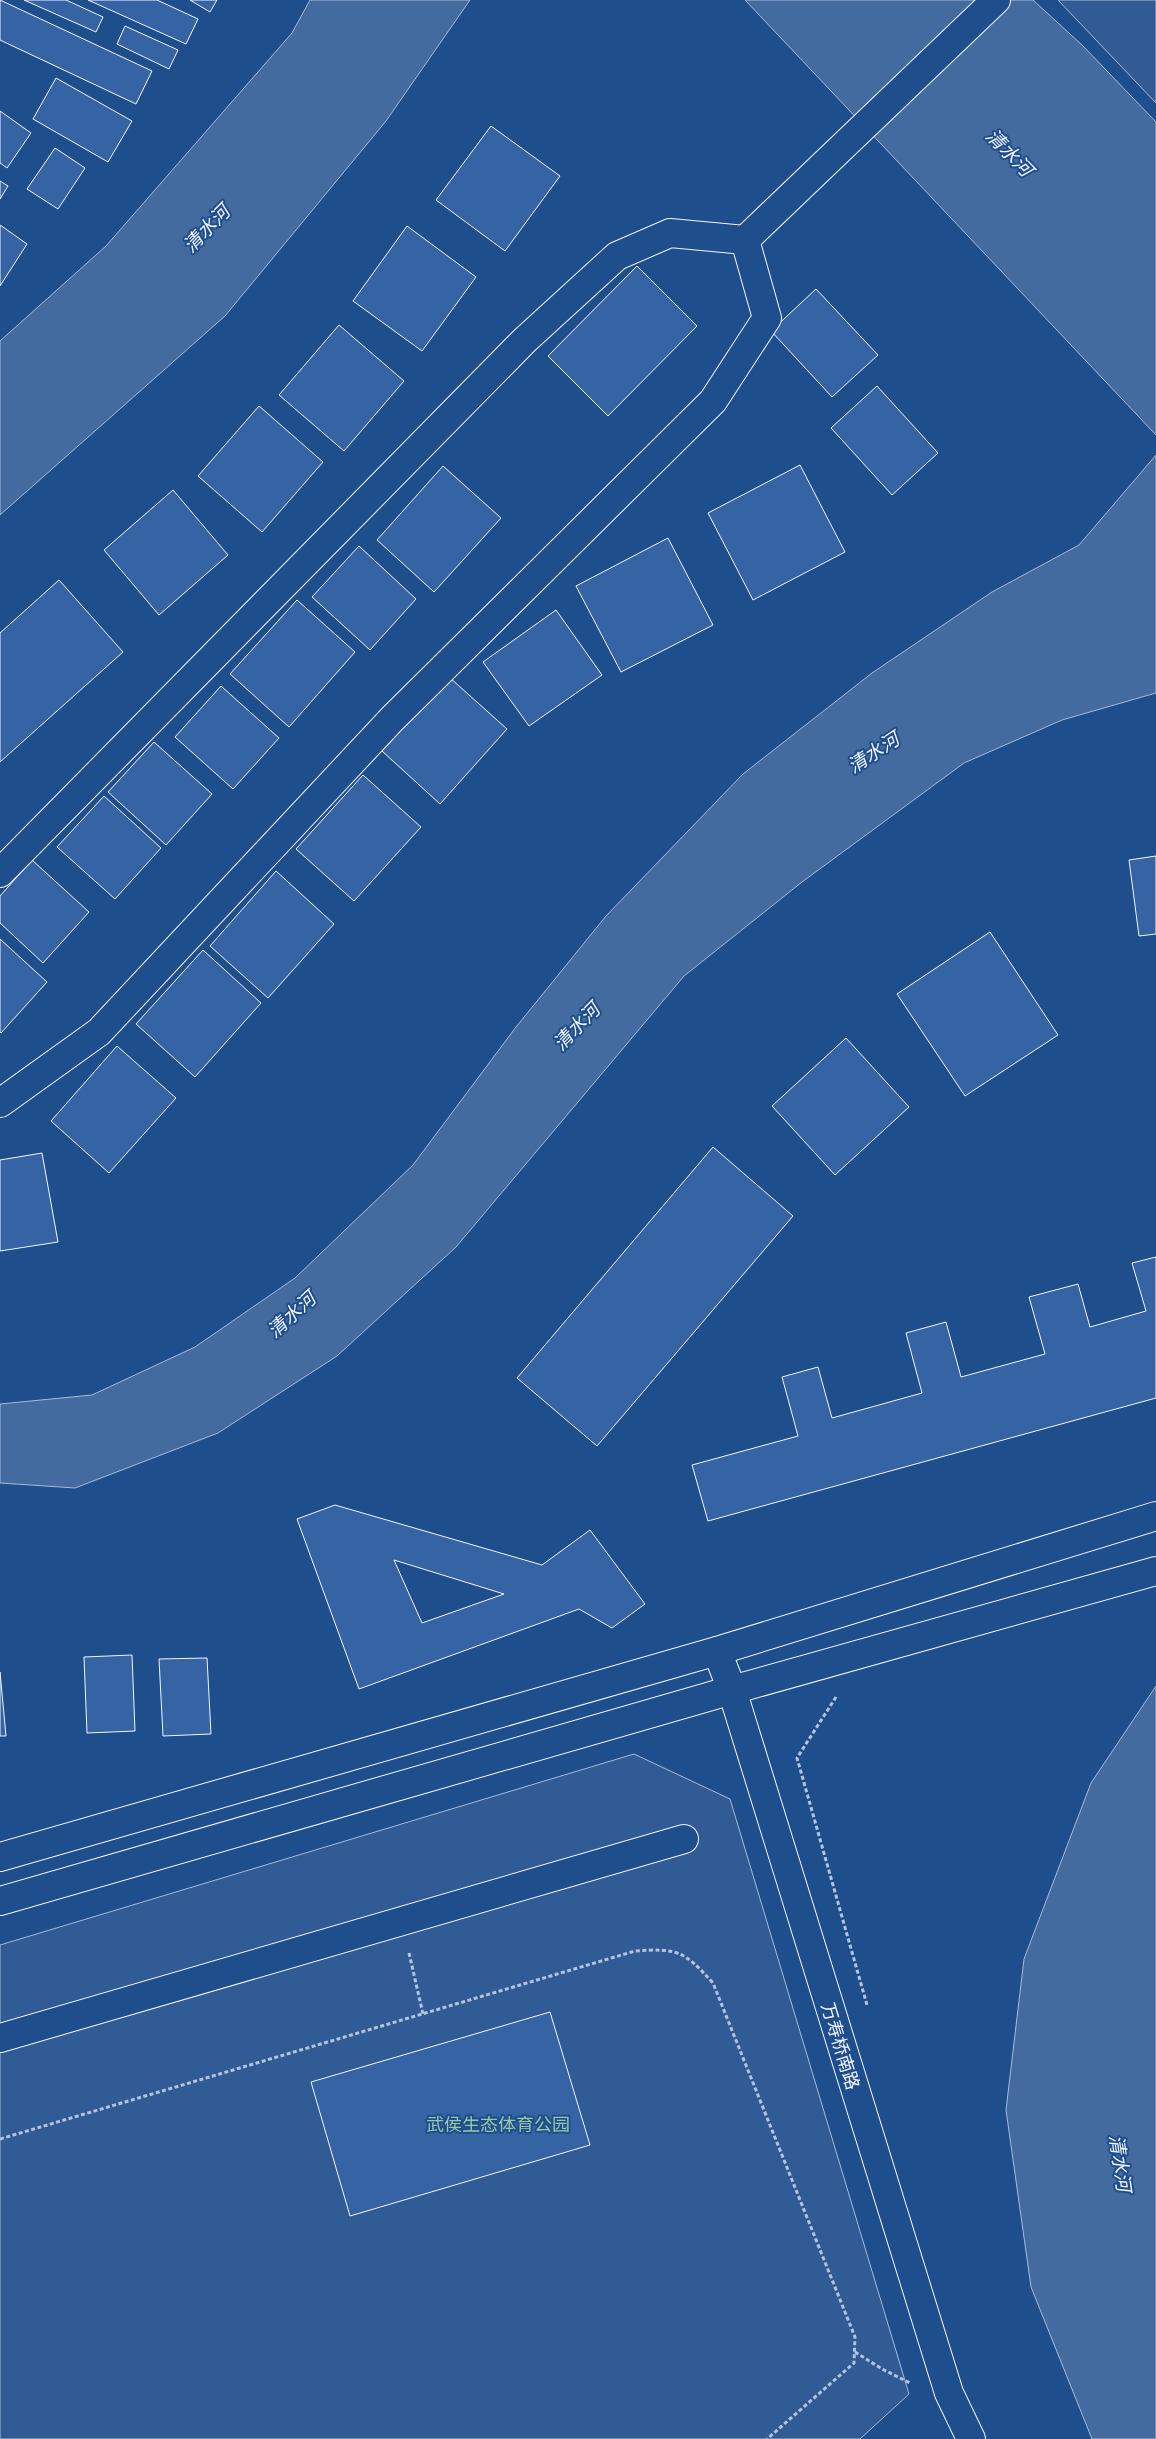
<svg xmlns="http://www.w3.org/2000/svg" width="1156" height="2439" viewBox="0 0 1156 2439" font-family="Barlow,'Noto Sans SC',sans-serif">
	<rect width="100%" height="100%" fill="#1f4e8c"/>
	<g fill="#305b95" stroke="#a8bbd7">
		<polygon points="1058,0 1156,0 1156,103"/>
		<polygon points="634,1754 730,1799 909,2394 860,2439 0,2439 0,1945"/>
	</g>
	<g fill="#446ba0" stroke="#a8bbd7">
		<polygon points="310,0 470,0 386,121 225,316 0,515 0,341 106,246 292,33"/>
		<polygon points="745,0 1033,0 1082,45 1156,122 1156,435"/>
		<polygon points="1156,455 1156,693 1062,720 964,763 802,882 684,976 456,1247 337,1356 218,1433 75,1488 0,1483 0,1404 92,1395 195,1347 295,1278 413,1165 516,1027 606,916 743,774 872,673 992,592 1079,545"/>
		<polygon points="1156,1686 1156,2439 1092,2439 1031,2287 1006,2110 1024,1959 1091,1783"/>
	</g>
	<g fill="#3563a3" stroke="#f2f6ff" fill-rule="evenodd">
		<polygon points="0,0 152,71 136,104 0,40"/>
		<polygon points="24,0 66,0 103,17 96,32"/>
		<polygon points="88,0 157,0 198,19 186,44"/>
		<polygon points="190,0 217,0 210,12"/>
		<polygon points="125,26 178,50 169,69 117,44"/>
		<polygon points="56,78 132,121 108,162 33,119"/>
		<polygon points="0,111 31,133 7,168 0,163"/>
		<polygon points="491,126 560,176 505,251 436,200"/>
		<polygon points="55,148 85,168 58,209 27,189"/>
		<polygon points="0,181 8,186 0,199"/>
		<polygon points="0,225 27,244 0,286"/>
		<polygon points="407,226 476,277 422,351 353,301"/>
		<polygon points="637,266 697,326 608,416 548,356"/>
		<polygon points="816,289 878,355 832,397 771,331"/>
		<polygon points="339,325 404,381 344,451 279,395"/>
		<polygon points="877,386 938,453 892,495 831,428"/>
		<polygon points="259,406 323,462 262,532 198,476"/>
		<polygon points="800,465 845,552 753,600 708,513"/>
		<polygon points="443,466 501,518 434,592 377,540"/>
		<polygon points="173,490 228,555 159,615 104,550"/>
		<polygon points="668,538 713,625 621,672 576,586"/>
		<polygon points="359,546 416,599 370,650 312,597"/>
		<polygon points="59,580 123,652 0,762 0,633"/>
		<polygon points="297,600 355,652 289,727 230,674"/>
		<polygon points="556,610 602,675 529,726 483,662"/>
		<polygon points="449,677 507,729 440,804 382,751"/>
		<polygon points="221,686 279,738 233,789 175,737"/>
		<polygon points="154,742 212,794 166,845 108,792"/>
		<polygon points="363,775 421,827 354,901 296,849"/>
		<polygon points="104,796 161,848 115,899 57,847"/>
		<polygon points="1156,856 1156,934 1139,936 1129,860"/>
		<polygon points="32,860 89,912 43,963 0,923 0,896"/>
		<polygon points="276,871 334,924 268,998 210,946"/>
		<polygon points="990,932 1058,1035 965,1096 897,994"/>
		<polygon points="0,939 47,982 1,1033 0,1032"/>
		<polygon points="203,950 261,1003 195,1077 136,1024"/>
		<polygon points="846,1038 909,1107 835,1175 772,1106"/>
		<polygon points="117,1046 176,1098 109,1173 51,1121"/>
		<polygon points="713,1147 793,1216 597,1446 517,1378"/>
		<polygon points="42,1153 58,1242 0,1251 0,1160"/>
		<polygon points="1156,1257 1156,1398 708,1521 692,1465 798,1436 782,1377 818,1367 832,1418 922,1393 906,1333 946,1322 961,1377 1045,1354 1029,1297 1078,1284 1090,1327 1146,1311 1132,1263"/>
		<path d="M335 1505 542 1565 590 1530 645 1604 612 1628 579 1609 359 1689 297 1519ZM394 1560 504 1594 422 1623Z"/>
		<polygon points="132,1655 135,1731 87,1733 84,1657"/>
		<polygon points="207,1658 211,1734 163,1736 159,1659"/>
		<polygon points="0,1672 6,1736 0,1736"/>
		<polygon points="550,2012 590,2145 350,2216 311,2082"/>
	</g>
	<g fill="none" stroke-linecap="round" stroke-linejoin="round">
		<g stroke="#f2f6ff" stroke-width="30">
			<g id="street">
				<polyline points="0,873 525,340 617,256 670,233 745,240 996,0"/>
				<polyline points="0,1103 99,1032 392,719 713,401 767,318 745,240"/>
				<polyline points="717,1651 732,1690 949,2393 971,2439"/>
				<polyline points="0,2038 684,1839"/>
			</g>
		</g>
		<g stroke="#f2f6ff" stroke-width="30">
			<g id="secondary">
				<polyline points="0,1857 717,1651 1156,1516"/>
				<polyline points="0,1901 732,1690 1156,1571"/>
			</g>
		</g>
		<g stroke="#b3c4dc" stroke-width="3" stroke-dasharray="4 2.5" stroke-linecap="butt">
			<polyline points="836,1697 797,1758 867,2005"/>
			<polyline points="409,1953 423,2014"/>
			<path d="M0 2139 635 1951C678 1948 684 1951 713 1983L855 2337 854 2363 767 2439"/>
			<polyline points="855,2352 882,2369 910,2383"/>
		</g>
		<use href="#street" stroke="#1f4e8c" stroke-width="28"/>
		<use href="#secondary" stroke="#1f4e8c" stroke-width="28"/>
	</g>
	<g text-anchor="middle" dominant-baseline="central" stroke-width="4" stroke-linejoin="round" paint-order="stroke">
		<g font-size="18" fill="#f2f6ff" stroke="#1f4e8c">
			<text transform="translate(841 2046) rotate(73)">万寿桥南路</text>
		</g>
		<g font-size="18" fill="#97c8a6" stroke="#1f4e8c">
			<text x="498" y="2124">武侯生态体育公园</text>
		</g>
		<g font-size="19" font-style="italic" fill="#f2f6ff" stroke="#1f4e8c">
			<text transform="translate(1010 152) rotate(46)">清水河</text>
			<text transform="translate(206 228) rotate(-46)">清水河</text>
			<text transform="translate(873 752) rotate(-33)">清水河</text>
			<text transform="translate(576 1026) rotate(-46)">清水河</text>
			<text transform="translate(291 1314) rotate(-42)">清水河</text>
			<text transform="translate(1121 2163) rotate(82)">清水河</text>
		</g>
	</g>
</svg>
